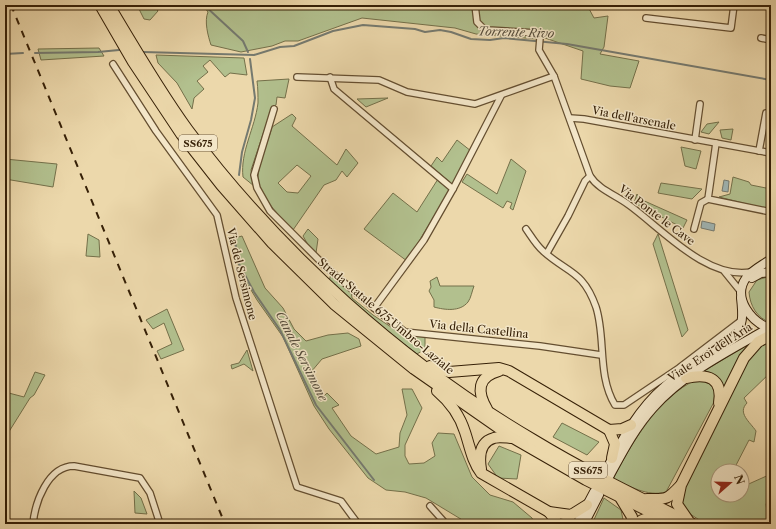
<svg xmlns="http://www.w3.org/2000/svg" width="776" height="529" viewBox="0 0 776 529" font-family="'Libre Caslon Text',serif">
	<rect width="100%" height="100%" fill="#ecd8ab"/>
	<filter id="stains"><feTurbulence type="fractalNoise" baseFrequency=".005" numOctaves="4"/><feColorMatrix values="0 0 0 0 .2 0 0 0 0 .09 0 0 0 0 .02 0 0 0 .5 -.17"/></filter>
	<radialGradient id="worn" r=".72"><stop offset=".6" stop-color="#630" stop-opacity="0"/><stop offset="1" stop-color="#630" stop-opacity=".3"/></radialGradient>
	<g fill="#b2c08e" stroke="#74704a" fill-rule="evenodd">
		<polygon points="137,5 154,5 158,11 150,20 144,19"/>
		<path d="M203 5H220L224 8 227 5H587L594 18 608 16 604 47 600 54 639 61 630 88 610 86 581 79 583 51 545 38 537 39 476 34 455 28 362 18 298 41H285L272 46 241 52 211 45C208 36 204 21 208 12Z"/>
		<polygon points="99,48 104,56 41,60 38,49"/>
		<polygon points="156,55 244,58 247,75 230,73 225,77 210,60 203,66 208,72 197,81 204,89 194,98 192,109 177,83 158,63"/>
		<path d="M289 79 285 98 277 97 276 105 272 107 251 170 254 186 243 177C240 152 255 128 258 103 258 96 258 88 257 81Z"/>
		<polygon points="388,98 366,107 357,99"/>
		<path d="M292 114 296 118 292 126 337 165 346 149 358 163 347 177 342 171 336 180 324 185 293 230C282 218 256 194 258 177 259 162 268 142 272 127ZM297 165 311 176 298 193 287 192 278 183Z"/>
		<polygon points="719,122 709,134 701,132 707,124"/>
		<polygon points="733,129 731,140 722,138 720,130"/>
		<polygon points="457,140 471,151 452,184 431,166 437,157 442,162"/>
		<polygon points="681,147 701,151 696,169 685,166"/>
		<polygon points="5,159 57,164 53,187 5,179"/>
		<polygon points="511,159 526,171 513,210 510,208 512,203 507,201 503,208 462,182 467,174 497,194"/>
		<polygon points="733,177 749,182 751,185 771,189 771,210 719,197 730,194"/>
		<polygon points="438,179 450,190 407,261 364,229 393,193 417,212"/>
		<polygon points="661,183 702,189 692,199 658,193"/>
		<polygon points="637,194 640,199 687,220 683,228 634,203"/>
		<polygon points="308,229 318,239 316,253 311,250 303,236"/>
		<polygon points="88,234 99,240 100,257 86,256"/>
		<polygon points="658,234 688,330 682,337 653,244"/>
		<polygon points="242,236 265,288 283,308 294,329 306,341 328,335 348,333 359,339 361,346 322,359 311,372 322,398 327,393 339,405 332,408 351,436 376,454 399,447 400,433 407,415 402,389 412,389 422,408 405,445 405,456 409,464 424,463 435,456 432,443 438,433 454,434 472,477 490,495 513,502 532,518 535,524 469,524 426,498 405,492 386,490 368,478 329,429 314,406 283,337 257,300 239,270 235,238"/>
		<polygon points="331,273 351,290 352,298 373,315 400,333 425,334 425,349 417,354 396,338 329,282"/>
		<path d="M771 276V323C757 318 750 306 749 292L757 280Z"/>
		<path d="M437 277 440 286H474C472 291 471 298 468 302 460 312 445 310 434 307V300L429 291 431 287 430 281Z"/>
		<polygon points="167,309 184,350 161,359 157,351 172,344 164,323 153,329 146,320"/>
		<path d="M771 339V372L744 398 747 403C737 413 750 422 756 431L754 442 749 440 733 471H718V495H742V487L771 474V496L766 504 767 512 771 514V524L704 523 687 512 682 503 686 484 749 358 764 343Z"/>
		<polygon points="752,342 723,390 718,377 704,371"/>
		<polygon points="247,350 253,371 244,364 232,369 231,365 239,363"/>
		<polygon points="35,372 45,375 34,395 30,398 5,438 5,392 24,397"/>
		<path d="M696 380C711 381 716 388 714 402L666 492C647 497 630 486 613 479 631 444 659 396 696 380Z"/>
		<polygon points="562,423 599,442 587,455 553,437"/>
		<polygon points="499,446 521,455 517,479 498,478 488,464"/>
		<polygon points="134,491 141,498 147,514 135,513"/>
		<polygon points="604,498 621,510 624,524 592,524"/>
	</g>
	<g fill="#9fb6b6" stroke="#757a70">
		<polygon points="724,180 729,181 728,192 722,191"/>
		<polygon points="702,221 715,224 714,231 701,228"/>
	</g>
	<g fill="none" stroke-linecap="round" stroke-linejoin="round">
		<g stroke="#757a70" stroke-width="2">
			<polyline points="204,5 243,41 248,52"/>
			<polyline points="143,52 254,55 280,47 294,46 333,31 363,25 415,29 425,32 440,30 451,32 471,39 490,40 504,38 567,44 771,80"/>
			<polyline points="35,53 98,52 119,50"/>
			<polyline points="5,54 23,53"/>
			<polyline points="239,175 242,152 251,120 255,98 250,59"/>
			<polyline points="233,231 239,264 254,292 280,330 316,405 374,480"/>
		</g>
		<g stroke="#644e30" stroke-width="8">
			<g id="street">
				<polyline points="475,5 477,22 484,29 488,30 537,33 540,38 539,50 554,76"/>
				<polyline points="646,18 731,28 734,5"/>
				<polyline points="761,38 771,40"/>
				<polyline points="113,64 156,131 217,215 236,298 297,487 341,501 358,524"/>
				<path d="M297 77 379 80 407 92 475 104 554 76 590 176C599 190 616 195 629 205 662 229 707 280 751 272"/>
				<polyline points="330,77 334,89 453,189"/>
				<polyline points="274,109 254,175 257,188 270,211 327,268 374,308 405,332 540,346 601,355"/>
				<polyline points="570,118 584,119 771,153"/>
				<polyline points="695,140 700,104"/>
				<polyline points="716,143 708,199 771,212"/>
				<polyline points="759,151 766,113"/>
				<path d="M526 229C531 236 536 245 543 251 567 273 583 270 596 307 606 338 597 375 615 405H624L679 368 742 320"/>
				<polyline points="694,229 701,203 708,199"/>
				<polyline points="547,253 568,216 585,181 590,176"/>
				<polyline points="724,271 741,292"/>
				<polyline points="374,308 424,240 453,189 501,96"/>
				<polyline points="430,506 446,524"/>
				<path d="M33 524C35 502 48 466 74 466L140 478 150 493 160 524"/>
			</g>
		</g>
		<g stroke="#362007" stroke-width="10">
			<g id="secondary">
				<path d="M771 259C763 265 752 270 746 278 732 298 751 322 771 329"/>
				<polyline points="752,278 761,273 771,272"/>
				<path d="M605 472C621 442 637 410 664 387 684 369 709 355 732 340 744 326 743 315 741 298"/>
				<path d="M610 475C623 451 635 428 653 408 684 373 729 351 769 328"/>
				<polyline points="577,524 594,492"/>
				<polyline points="584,524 599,495"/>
			</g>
		</g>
		<g stroke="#362007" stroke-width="12">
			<g id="highway">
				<polyline points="100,5 133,62 181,134 221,185 272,243 334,304 414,369 513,438 586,480 674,524"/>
				<path d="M109 5C134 47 159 90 188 130 279 252 403 363 534 440 585 471 639 497 693 524"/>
				<polyline points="430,366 449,372 499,368 509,371 609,430 622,429 631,425"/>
				<path d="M686 378C708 373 723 378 719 403"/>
				<path d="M437 391C450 402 460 416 465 432 470 447 472 461 481 473L549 512 571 515 587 505"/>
				<path d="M487 409C477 392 477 377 499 371"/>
				<polyline points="609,430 615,444 612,458"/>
				<path d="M481 469C479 457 479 442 494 438 499 436 508 438 513 438"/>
				<polyline points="621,499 632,517 631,524"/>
				<path d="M647 499C666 499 666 501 680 486"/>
				<polyline points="549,512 558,524"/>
				<polyline points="688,520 677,504 681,485 744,358 758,342 771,335"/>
				<path d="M637 524C643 517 652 518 661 519"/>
			</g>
		</g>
		<use href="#street" stroke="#f3e6c8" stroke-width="5.5"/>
		<use href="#secondary" stroke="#f3e6c8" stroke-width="8"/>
		<use href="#highway" stroke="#ecd8ab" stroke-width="10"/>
		<polyline stroke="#362007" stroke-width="2" stroke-dasharray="7 7" stroke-linecap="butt" points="11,5 225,524"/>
	</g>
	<g text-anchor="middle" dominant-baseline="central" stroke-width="3" stroke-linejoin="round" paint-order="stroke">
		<g fill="#f3e6c8" stroke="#6f5b41" stroke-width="1">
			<rect x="179" y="135" width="38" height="16" rx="3"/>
			<rect x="569" y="462" width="38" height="16" rx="3"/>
		</g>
		<g font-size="10" font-weight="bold" fill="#362007">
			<text x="198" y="143">SS675</text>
			<text x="588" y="470">SS675</text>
		</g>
		<g font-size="11" fill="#362007" stroke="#f3e6c8">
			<text transform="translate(634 118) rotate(11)">Via dell'arsenale</text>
			<text transform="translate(657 215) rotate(37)">Via Ponte le Cave</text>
			<text transform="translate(242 274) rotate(76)">Via del Sersimone</text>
			<text transform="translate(386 316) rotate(40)">Strada Statale 675 Umbro-Laziale</text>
			<text transform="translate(479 329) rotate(6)">Via della Castellina</text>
			<text transform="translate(710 352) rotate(-33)">Viale Eroi dell'Aria</text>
		</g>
		<g font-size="12" font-style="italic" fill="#564d3c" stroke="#f3e6c8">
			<text transform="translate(516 32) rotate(2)">Torrente Rivo</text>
			<text transform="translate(302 356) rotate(63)">Canale Sersimone</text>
		</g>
	</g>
	<rect width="776" height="529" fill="none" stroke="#ecd8ab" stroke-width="20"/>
	<rect x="6" y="6" width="764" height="517" fill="none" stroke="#362007" stroke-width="2"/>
	<rect x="10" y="10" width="756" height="509" fill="none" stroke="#362007"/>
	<g transform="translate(730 483) rotate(70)"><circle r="19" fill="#f3e6c8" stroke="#a7977b"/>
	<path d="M0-3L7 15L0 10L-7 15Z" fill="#8f2418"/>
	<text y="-6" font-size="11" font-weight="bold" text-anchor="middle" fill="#362007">N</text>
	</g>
	<rect width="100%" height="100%" filter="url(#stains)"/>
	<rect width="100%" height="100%" fill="url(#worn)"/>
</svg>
